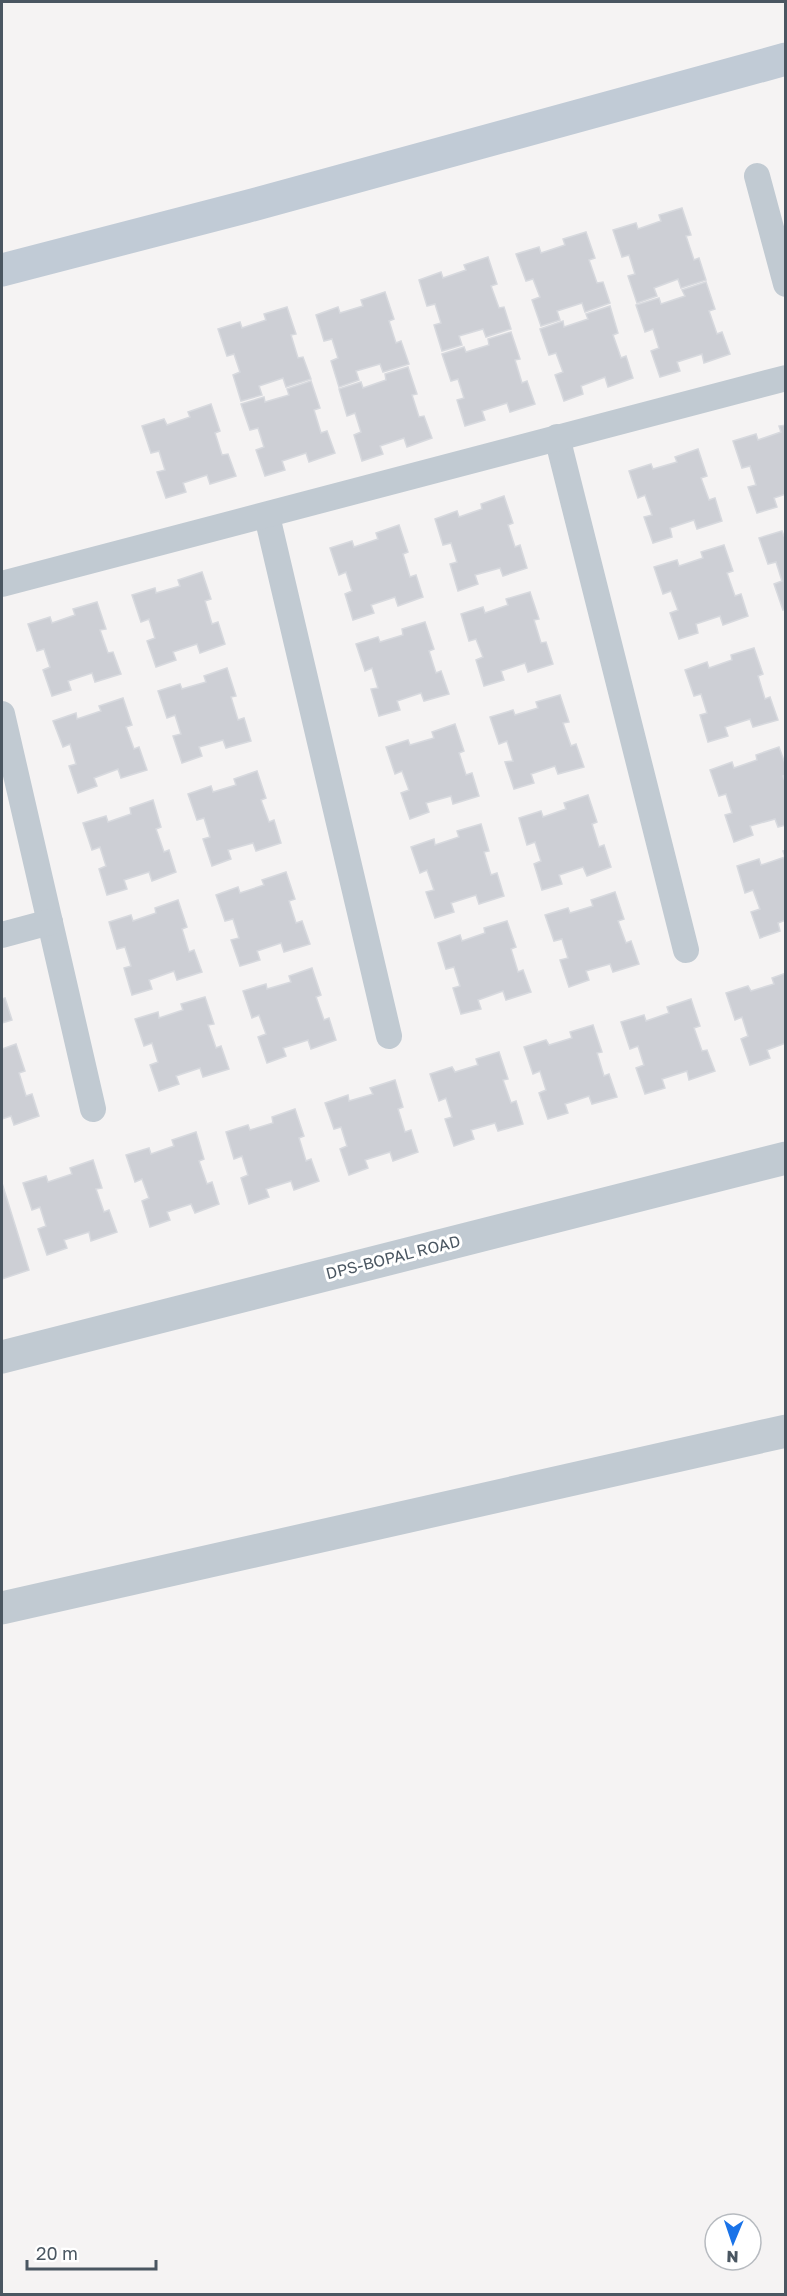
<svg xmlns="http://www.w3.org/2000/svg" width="787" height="2296" viewBox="0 0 787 2296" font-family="'Golos Text',sans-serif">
	<rect width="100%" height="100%" fill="#f5f3f3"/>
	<g fill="#cdcfd5" stroke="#d7d9de" stroke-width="1.5">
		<polygon points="682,208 691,235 686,236 694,260 699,258 706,280 681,288 678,279 654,288 657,296 637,303 628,276 635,274 629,255 622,257 613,230 636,223 638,229 661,221 659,215"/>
		<polygon points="586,232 595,258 589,260 597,283 603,282 610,303 585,312 582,303 557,311 560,320 541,326 532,300 540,297 533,279 526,281 516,254 539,247 541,253 565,245 563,239"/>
		<polygon points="488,257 497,284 491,286 499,308 504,307 511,329 486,337 483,329 459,336 462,345 442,351 434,325 441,323 435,304 427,306 419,280 441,272 443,278 466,270 464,265"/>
		<polygon points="706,282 715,309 709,311 717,334 722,332 730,354 704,363 702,354 677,362 680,371 660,377 651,351 659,348 653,329 645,332 636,305 659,298 661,304 685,296 682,290"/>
		<polygon points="385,292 394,319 389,321 396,343 401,341 409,364 383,372 380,364 356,371 359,380 339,387 331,361 338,358 332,339 324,341 316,315 338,307 340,313 363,306 361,300"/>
		<polygon points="610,306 618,333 613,335 621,358 626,356 633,378 608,387 605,377 581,386 583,394 564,401 555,375 563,372 556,353 549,355 540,329 563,321 564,327 588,319 586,314"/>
		<polygon points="287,307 296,334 291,335 298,358 303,357 311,379 286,387 283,378 259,386 262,395 241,401 233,375 240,372 234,354 227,356 218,329 240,322 242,328 266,320 264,314"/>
		<polygon points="511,332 520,359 515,360 522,383 527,381 535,404 510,412 507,403 482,411 485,420 465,426 457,400 464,398 458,379 451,381 442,354 464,347 466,352 489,345 488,339"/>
		<polygon points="408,367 417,394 412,395 419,417 424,416 432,438 407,447 404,438 380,446 383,454 362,461 354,435 361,432 355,413 347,416 339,389 361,382 363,388 386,380 385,374"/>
		<polygon points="311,381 320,408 314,410 321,433 327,431 335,453 309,462 306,453 282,461 285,470 265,476 256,450 264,447 258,428 250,430 241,404 264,397 265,402 289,395 287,389"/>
		<polygon points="211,404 220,431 215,433 222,455 228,454 236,476 210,484 207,475 183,483 186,492 166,498 157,472 165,470 159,451 151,453 142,426 164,419 167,425 190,417 188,412"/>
		<polygon points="786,425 786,494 774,498 777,507 757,513 748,487 756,485 750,466 742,468 733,441 756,434 758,440 781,432 779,426"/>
		<polygon points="698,449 707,476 701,478 709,500 715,498 722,521 697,529 694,520 670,528 672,537 653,543 644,517 652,515 645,495 638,498 629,471 651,464 653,469 677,462 675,457"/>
		<polygon points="504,496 513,523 508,525 515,547 520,545 527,568 503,576 500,568 475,575 478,584 458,591 450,564 457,562 451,543 443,545 435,519 457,511 459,517 482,509 481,504"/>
		<polygon points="399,525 408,552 403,554 410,577 416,575 423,597 398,606 395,597 371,605 374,613 353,620 345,594 352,591 346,572 339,575 330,548 352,541 354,547 378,539 376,533"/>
		<polygon points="782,531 784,536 786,535 786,609 783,610 774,584 782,581 776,562 768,564 759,538"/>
		<polygon points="724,545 733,571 727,573 735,596 741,594 748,616 723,625 720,616 696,624 698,633 679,639 670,613 678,610 671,591 663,594 654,567 677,560 679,566 703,558 701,552"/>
		<polygon points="202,572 211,599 205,601 212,624 218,622 225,644 200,653 197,644 173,652 176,660 156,667 147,641 155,638 149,619 141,622 132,595 155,588 156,593 180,586 178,580"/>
		<polygon points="530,592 539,619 534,620 541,643 546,642 553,664 528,672 525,663 501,671 504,680 484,686 476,660 483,657 476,639 469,641 461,614 483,607 485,613 508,605 506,599"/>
		<polygon points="97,602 106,629 100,630 108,653 113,652 121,674 95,682 92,673 68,681 71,690 52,696 43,670 50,667 44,649 37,651 28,624 50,617 52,623 75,615 73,609"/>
		<polygon points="425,622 434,649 429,651 436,673 441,671 449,694 424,701 421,693 397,701 400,710 379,716 371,689 378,688 372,668 365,671 356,644 378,637 380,642 403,635 402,629"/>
		<polygon points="754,648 763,674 758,676 765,699 770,697 778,720 753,727 750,719 725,727 728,736 708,742 700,715 707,713 701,694 694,696 685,670 707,662 709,668 732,660 731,655"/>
		<polygon points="227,668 236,696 231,697 238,720 244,718 251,741 226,748 223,740 199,747 202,756 182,763 173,736 181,734 175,715 167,718 158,691 180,684 182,689 206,682 204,676"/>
		<polygon points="560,695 569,722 563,723 571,746 576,744 584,767 558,774 555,766 531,774 534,783 514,789 505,762 513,761 507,741 499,744 490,717 513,710 515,715 538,708 536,702"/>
		<polygon points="123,698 132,725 126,727 134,749 139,747 147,770 121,778 118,769 94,778 97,786 78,793 69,766 76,764 70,744 63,747 53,721 76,713 77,719 101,711 99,706"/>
		<polygon points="455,724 464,751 459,753 466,775 472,773 479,796 453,804 451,796 426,803 429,812 410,819 401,793 409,790 402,771 395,774 386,747 408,740 410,745 434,738 432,732"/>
		<polygon points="779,747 786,766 786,775 783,776 786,784 786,825 778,827 775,819 750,826 753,835 734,842 725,815 732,813 726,794 719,796 710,770 732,762 734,768 757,760 756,755"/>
		<polygon points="257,771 266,798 261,800 269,822 274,820 281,843 256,851 253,843 228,850 231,859 212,866 203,839 210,837 204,818 197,820 188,794 211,786 213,792 236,785 234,779"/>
		<polygon points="588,795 597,822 592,824 599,847 604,845 611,867 587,876 583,867 559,875 562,884 542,890 534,864 541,861 535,842 527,845 519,818 541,811 543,817 566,809 564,803"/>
		<polygon points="153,800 161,827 156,829 164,852 169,850 176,872 152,881 149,872 124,880 127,889 107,895 99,869 106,866 100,847 92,850 83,823 106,816 108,822 131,814 130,808"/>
		<polygon points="481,824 489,851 484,852 491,875 497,873 504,896 479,904 476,895 451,903 454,912 435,918 426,892 434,890 427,870 420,873 411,847 434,839 435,845 459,837 457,831"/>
		<polygon points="786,850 786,920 778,923 780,931 760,938 751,912 760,909 753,890 745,893 737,866 759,859 761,865 785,857 783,851"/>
		<polygon points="286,872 295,899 289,901 296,923 302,921 310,944 284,952 281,943 257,951 260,960 240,966 231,940 239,938 233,919 225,921 216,895 238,887 240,893 264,885 262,880"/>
		<polygon points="615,892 624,919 618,921 626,943 631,941 639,964 613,972 610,964 586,971 589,980 569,987 560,960 568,958 562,939 554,941 545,915 568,908 570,913 593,906 591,900"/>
		<polygon points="178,900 187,927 182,929 189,952 194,950 202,972 177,980 174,971 149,980 152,989 132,995 124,968 131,966 125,947 117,949 109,922 131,915 133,921 156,913 155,908"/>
		<polygon points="507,921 516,947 511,949 518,972 523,970 531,992 506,1000 503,991 478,1000 481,1009 461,1014 453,988 460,986 454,967 446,969 438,943 460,935 462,941 485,933 484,928"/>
		<polygon points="312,968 321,995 316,997 324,1020 329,1018 336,1040 311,1049 308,1040 283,1048 286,1056 267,1063 258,1037 266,1034 259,1015 252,1018 243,991 266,984 267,989 291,982 289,976"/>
		<polygon points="786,973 786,1043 767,1050 770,1058 750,1065 741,1039 748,1036 742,1017 735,1020 726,993 748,986 751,991 774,984 772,978"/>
		<polygon points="205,997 214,1024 208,1025 216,1048 221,1046 229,1069 203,1077 200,1068 176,1076 179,1084 159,1091 150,1065 158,1062 152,1043 144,1046 135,1019 158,1012 159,1018 183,1010 181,1004"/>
		<polygon points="5,998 12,1020 2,1023 2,999"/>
		<polygon points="691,999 700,1026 694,1028 702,1051 707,1050 715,1071 689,1080 687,1071 662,1079 665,1088 645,1094 636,1068 644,1065 638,1046 630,1049 621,1022 644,1015 646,1021 669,1013 667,1007"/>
		<polygon points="593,1025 602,1052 597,1053 604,1076 609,1074 617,1097 592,1104 589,1096 565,1104 568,1113 548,1119 539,1093 546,1090 540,1071 533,1074 524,1047 546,1040 549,1045 572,1038 570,1032"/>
		<polygon points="16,1044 25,1071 19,1073 26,1096 32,1094 39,1116 14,1125 11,1116 2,1119 2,1049"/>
		<polygon points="499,1052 508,1079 503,1080 511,1103 516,1101 523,1124 498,1131 495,1123 471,1130 474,1139 454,1146 445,1119 452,1117 446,1098 439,1101 430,1074 452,1067 455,1072 478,1065 476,1059"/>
		<polygon points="395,1080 403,1107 398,1109 405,1132 411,1130 418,1152 393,1161 390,1152 365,1160 368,1168 349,1175 340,1149 347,1146 341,1127 334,1129 325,1103 348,1095 349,1101 373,1094 370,1088"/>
		<polygon points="295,1109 304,1136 299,1138 306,1161 311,1159 319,1181 294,1190 291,1181 266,1189 269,1197 249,1204 241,1178 248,1175 242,1156 234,1159 226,1132 248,1125 250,1130 273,1123 272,1117"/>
		<polygon points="196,1132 204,1159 199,1161 207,1184 212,1182 219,1204 195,1213 191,1204 167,1212 170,1220 150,1227 142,1201 149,1198 142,1179 135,1182 126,1155 149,1148 151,1154 174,1146 172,1140"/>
		<polygon points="93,1160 102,1188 96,1189 104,1212 109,1210 117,1232 91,1241 89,1232 64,1240 67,1248 47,1255 38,1229 46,1226 40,1207 32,1210 23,1183 46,1176 48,1182 72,1174 70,1168"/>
		<polygon points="2,1183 29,1270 2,1279"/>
	</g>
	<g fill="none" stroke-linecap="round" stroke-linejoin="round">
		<g stroke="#c1cad2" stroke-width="26">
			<polyline points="757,176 786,284"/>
			<polyline points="557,437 686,950"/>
			<polyline points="267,516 389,1036"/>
			<polyline points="2,584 786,378"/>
			<polyline points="2,714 93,1109"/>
			<polyline points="2,935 50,922"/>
		</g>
		<g stroke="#c1cad2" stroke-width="33">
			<polyline points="2,1357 786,1158"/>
			<polyline points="2,1608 786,1431"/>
		</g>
		<polyline stroke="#c1cbd6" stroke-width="33" points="2,270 245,207 786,59"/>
	</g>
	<g text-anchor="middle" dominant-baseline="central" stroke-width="6" stroke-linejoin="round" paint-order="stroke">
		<g font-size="16" fill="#4a5661" stroke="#fff">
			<text transform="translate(393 1257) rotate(-14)">DPS-BOPAL ROAD</text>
		</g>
	</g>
	<rect width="787" height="2296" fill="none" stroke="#4a5661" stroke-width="6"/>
	<g transform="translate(733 2242) rotate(182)"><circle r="28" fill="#ffffff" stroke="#b7bbc0" stroke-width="1.5"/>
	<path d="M0-4.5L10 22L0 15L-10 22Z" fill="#1a73e8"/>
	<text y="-9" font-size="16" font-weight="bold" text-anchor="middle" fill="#4a5661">N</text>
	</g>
	<path d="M27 2260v9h129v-9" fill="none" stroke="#4a5661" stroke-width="3"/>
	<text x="36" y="2260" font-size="18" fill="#4a5661" stroke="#ffffff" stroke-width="4.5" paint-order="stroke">20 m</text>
</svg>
